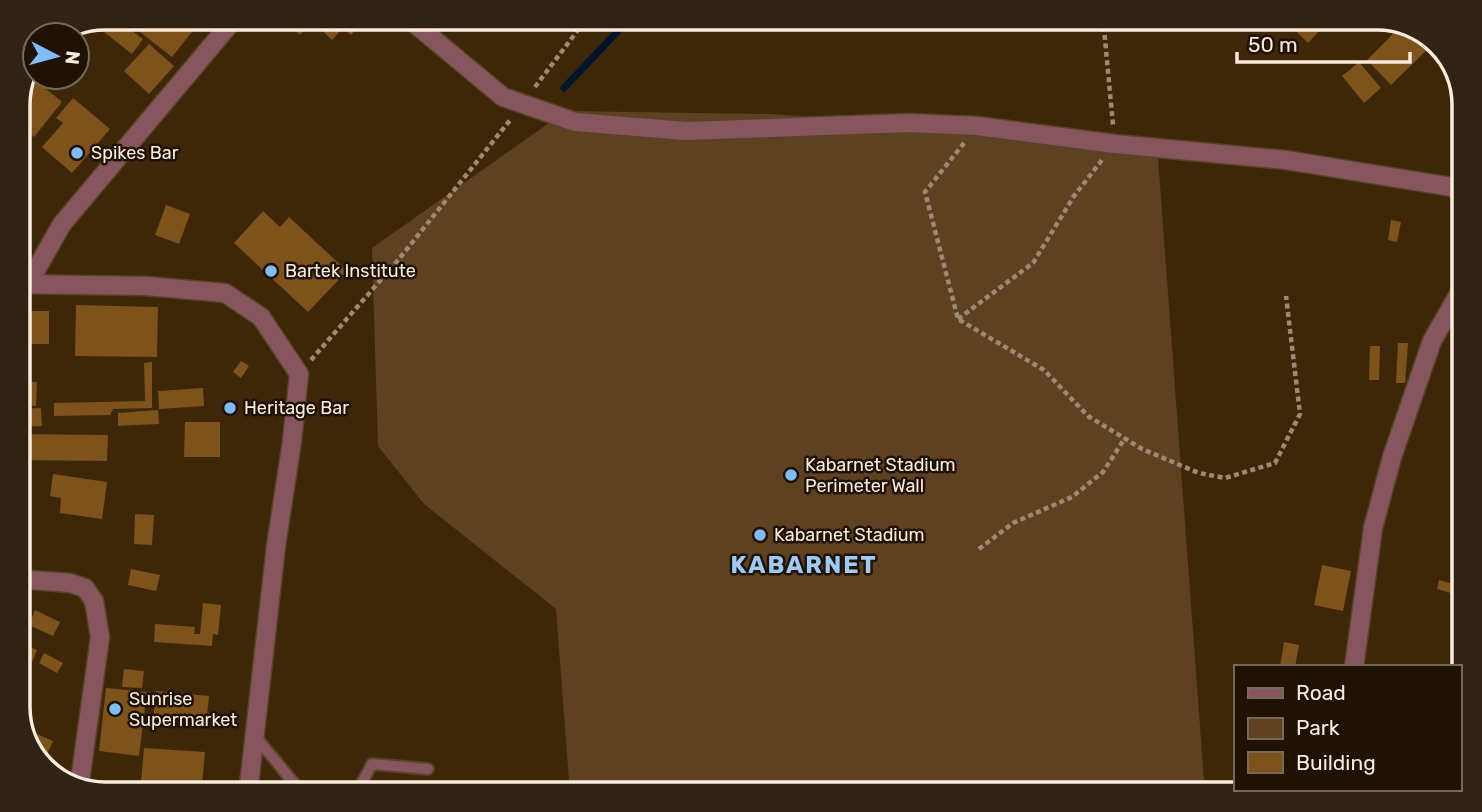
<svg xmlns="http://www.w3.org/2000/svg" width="1482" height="812" viewBox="0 0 1482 812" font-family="Rubik,sans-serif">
	<rect width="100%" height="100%" fill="#3e2708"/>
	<polygon fill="#5d4120" points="566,111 771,114 1157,144 1205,794 570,794 556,609 424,504 378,446 372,248"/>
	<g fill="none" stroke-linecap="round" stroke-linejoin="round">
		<polyline stroke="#00152b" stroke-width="7" points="564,88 630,18"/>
	</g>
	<g fill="#7d521b">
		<polygon points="109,18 115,18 143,39 132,54 100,29"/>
		<polygon points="122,18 182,18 195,28 172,57"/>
		<polygon points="282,18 364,18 366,19 351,35 343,28 332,40 312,21 300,35"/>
		<polygon points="1282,18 1313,18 1323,27 1308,43"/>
		<polygon points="1403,24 1420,29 1435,42 1391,85 1367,60"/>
		<polygon points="149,44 174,66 149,94 124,71"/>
		<polygon points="1359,62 1381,88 1364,103 1342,76"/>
		<polygon points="29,75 62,102 34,137 18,123 18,100"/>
		<polygon points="73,98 110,129 72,173 42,147 63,123 56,118"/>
		<polygon points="18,169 31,180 18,197"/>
		<polygon points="166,205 190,214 179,244 155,235"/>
		<polygon points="18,210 31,221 18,237"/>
		<polygon points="263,211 280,227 289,217 347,271 308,312 234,243"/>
		<polygon points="1391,220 1401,222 1397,242 1388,240"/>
		<polygon points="76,305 158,307 157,357 75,356"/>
		<rect x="18" y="311" width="31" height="33"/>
		<polygon points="1398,343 1408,343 1405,383 1396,383"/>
		<polygon points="1370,346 1380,346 1379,380 1369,380"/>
		<polygon points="241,361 249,366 241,378 233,372"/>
		<polygon points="152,362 152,408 113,409 110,415 54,416 54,403 145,401 144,363"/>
		<polygon points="22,381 37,382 36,406 21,405"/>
		<polygon points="203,388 204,406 159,409 158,391"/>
		<polygon points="41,408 42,426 18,427 18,409"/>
		<polygon points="158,410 159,424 118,426 118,413"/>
		<polygon points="185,422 220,422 220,457 184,457"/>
		<polygon points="18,434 108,435 107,461 18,460"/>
		<polygon points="53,474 107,482 102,519 60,513 61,498 50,496"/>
		<polygon points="135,514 154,515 152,545 134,544"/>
		<polygon points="1322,565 1351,571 1343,611 1314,605"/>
		<polygon points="131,569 160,575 156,591 128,585"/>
		<polygon points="1439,580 1457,585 1455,594 1437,589"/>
		<polygon points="203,603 221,605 218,635 213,634 212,646 154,642 155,624 195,627 194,634 200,634"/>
		<polygon points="35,610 60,622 53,636 29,625"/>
		<polygon points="18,642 37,650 32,662 18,657"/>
		<polygon points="1284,642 1299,645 1295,667 1280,667"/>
		<polygon points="44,653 63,663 57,673 39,663"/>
		<polygon points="124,669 144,671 142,688 122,687"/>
		<polygon points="106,688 147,692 139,756 99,751"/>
		<polygon points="156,691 209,696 206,725 153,720"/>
		<polygon points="23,728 53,741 47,754 29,746"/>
		<polygon points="144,748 205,752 201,794 140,794"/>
	</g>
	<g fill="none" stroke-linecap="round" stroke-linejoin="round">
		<g stroke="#594326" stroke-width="14">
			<g id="lane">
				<polyline points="255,736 303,794"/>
				<polyline points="356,794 372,764 428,769"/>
			</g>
		</g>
		<g stroke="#594326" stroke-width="21">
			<g id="street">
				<polyline points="408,18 503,97 575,122 686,131 910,123 977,126 1115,144 1286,160 1452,187 1464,195"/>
				<polyline points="18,284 146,286 225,293 261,317 299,374 292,441 276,546 248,794"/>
				<polyline points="28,284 62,224 235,18"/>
				<polyline points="18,579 70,583 85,588 94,601 100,637 79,788"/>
				<polyline points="1354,667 1373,528 1392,457 1432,341 1464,285"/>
				<polyline points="1318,794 1323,789"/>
			</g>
		</g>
		<g stroke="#9e8a73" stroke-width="4.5" stroke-dasharray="5 3.5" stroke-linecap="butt">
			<polyline points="1103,18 1113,125"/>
			<polyline points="535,87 587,18"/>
			<polyline points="964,143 925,192 958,319 1044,370 1088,416 1142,449 1199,473 1225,478 1275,463 1300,414 1286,296"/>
			<polyline points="958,319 1033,263 1074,196 1102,160"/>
			<polyline points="311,360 399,259 511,119"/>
			<polyline points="979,549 1013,523 1072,497 1103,472 1125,438"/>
		</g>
		<use href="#lane" stroke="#87555e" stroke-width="10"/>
		<use href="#street" stroke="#87555e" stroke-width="18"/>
	</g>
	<g fill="#7fbdfa" stroke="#1f1203" stroke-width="2.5">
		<circle cx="77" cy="153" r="7"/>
		<circle cx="271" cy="271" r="7"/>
		<circle cx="230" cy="408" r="7"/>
		<circle cx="791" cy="475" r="7"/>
		<circle cx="760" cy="535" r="7"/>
		<circle cx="115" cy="709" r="7"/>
	</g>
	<g text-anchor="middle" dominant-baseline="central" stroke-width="5" stroke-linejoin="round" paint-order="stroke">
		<g font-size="18" fill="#fcecdc" stroke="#1f1203" text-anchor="start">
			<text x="91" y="153">Spikes Bar</text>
			<text x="285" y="271">Bartek Institute</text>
			<text x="244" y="408">Heritage Bar</text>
			<text x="805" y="465">Kabarnet Stadium<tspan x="805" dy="21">Perimeter Wall</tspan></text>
			<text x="774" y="535">Kabarnet Stadium</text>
			<text x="129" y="699">Sunrise<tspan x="129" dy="21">Supermarket</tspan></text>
		</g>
		<g font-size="24" font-weight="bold" letter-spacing="2" fill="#9dcaf7" stroke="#1f1203">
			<text x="804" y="565">KABARNET</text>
		</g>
	</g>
	<path d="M0 0H1482V812H0ZM105 30H1377A75 75 0 0 1 1452 105V707A75 75 0 0 1 1377 782H105A75 75 0 0 1 30 707V105A75 75 0 0 1 105 30Z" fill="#312314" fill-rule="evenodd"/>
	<path fill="none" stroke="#fcecdc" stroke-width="3.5" d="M105 30H1377A75 75 0 0 1 1452 105V707A75 75 0 0 1 1377 782H105A75 75 0 0 1 30 707V105A75 75 0 0 1 105 30Z"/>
	<rect x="1234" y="665" width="228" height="126" fill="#1f1203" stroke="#77695a" stroke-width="2"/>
	<rect x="1248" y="688" width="35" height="10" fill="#87555e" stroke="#77695a" stroke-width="2"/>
	<text x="1296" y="700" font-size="21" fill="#fcecdc">Road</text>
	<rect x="1248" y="718" width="35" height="21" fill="#5d4120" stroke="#77695a" stroke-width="2"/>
	<text x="1296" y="735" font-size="21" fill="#fcecdc">Park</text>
	<rect x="1248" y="752" width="35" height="21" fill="#7d521b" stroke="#77695a" stroke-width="2"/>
	<text x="1296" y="770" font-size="21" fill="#fcecdc">Building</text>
	<g transform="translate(56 56) rotate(96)"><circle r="33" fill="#1f1203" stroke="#77695a" stroke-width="2"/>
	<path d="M0-5L12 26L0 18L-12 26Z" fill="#7fbdfa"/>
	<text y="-10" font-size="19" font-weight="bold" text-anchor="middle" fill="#fcecdc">N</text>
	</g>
	<path d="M1237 52v10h173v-10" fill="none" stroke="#fcecdc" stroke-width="3.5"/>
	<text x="1248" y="52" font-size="21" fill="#fcecdc" stroke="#1f1203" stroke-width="5" paint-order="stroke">50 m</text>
</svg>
